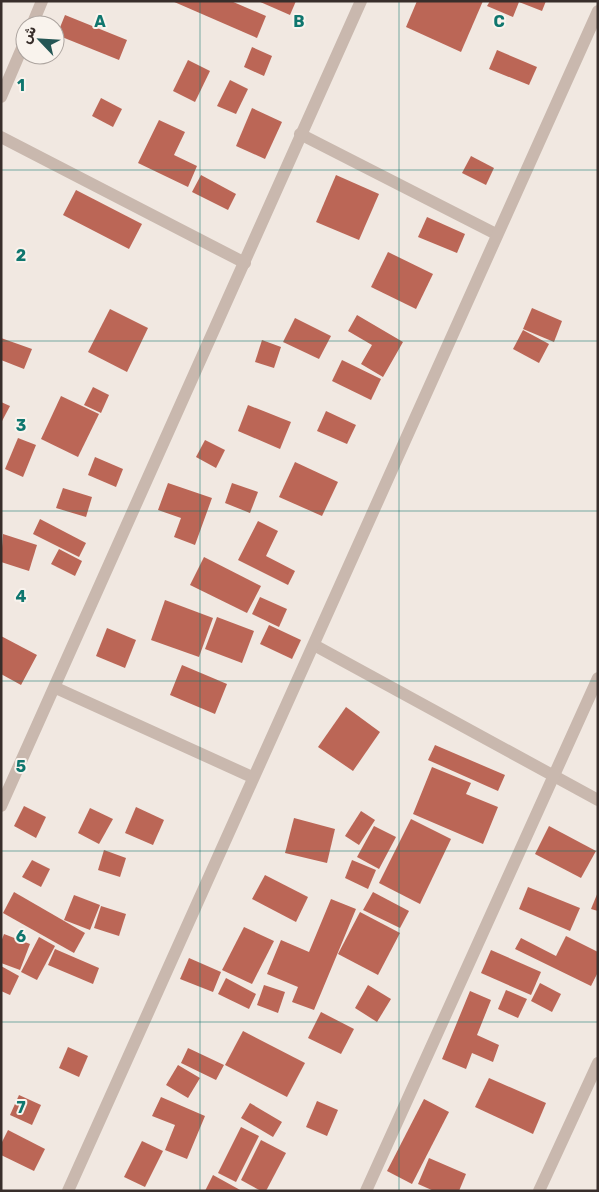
<svg xmlns="http://www.w3.org/2000/svg" width="599" height="1192" viewBox="0 0 599 1192" font-family="Rubik,Cairo,sans-serif">
	<rect width="100%" height="100%" fill="#f1e8e1"/>
	<g fill="#bb6656">
		<polygon points="172,1 231,1 266,16 257,38"/>
		<polygon points="258,1 296,1 290,15"/>
		<polygon points="417,1 483,1 461,52 406,27"/>
		<polygon points="490,1 546,1 542,11 519,2 513,17 487,6"/>
		<polygon points="65,15 127,40 119,60 57,35"/>
		<polygon points="252,47 272,56 264,76 244,67"/>
		<polygon points="497,50 537,67 529,85 489,69"/>
		<polygon points="188,60 210,71 195,102 173,91"/>
		<polygon points="230,80 248,89 236,114 217,106"/>
		<polygon points="101,98 122,109 113,127 92,116"/>
		<polygon points="252,108 282,122 265,159 236,146"/>
		<polygon points="159,120 185,132 174,155 197,166 188,187 138,163"/>
		<polygon points="471,156 494,168 486,185 462,173"/>
		<polygon points="201,175 236,194 228,210 192,192"/>
		<polygon points="336,175 379,194 359,240 316,222"/>
		<polygon points="76,190 142,224 129,249 63,215"/>
		<polygon points="427,217 465,234 457,253 418,237"/>
		<polygon points="388,252 433,274 416,309 371,287"/>
		<polygon points="532,308 562,321 554,342 523,329"/>
		<polygon points="110,309 148,328 127,372 88,352"/>
		<polygon points="357,315 403,342 383,377 361,364 372,345 348,331"/>
		<polygon points="295,318 331,336 319,359 283,342"/>
		<polygon points="523,330 549,344 539,363 513,349"/>
		<polygon points="1,338 32,349 24,369 1,360"/>
		<polygon points="262,340 281,347 274,368 255,362"/>
		<polygon points="342,360 381,379 371,400 332,381"/>
		<polygon points="93,387 109,395 101,413 84,405"/>
		<polygon points="61,396 99,414 78,457 41,439"/>
		<polygon points="1,402 10,406 1,423"/>
		<polygon points="248,405 291,422 280,449 238,431"/>
		<polygon points="326,411 356,425 347,444 317,431"/>
		<polygon points="18,438 36,445 23,477 5,469"/>
		<polygon points="205,440 225,450 216,468 196,457"/>
		<polygon points="95,457 123,469 116,487 88,475"/>
		<polygon points="295,462 338,482 322,516 279,497"/>
		<polygon points="168,483 212,498 195,545 174,537 181,518 158,510"/>
		<polygon points="232,483 258,492 250,513 225,503"/>
		<polygon points="63,488 92,497 86,517 56,508"/>
		<polygon points="40,519 86,543 79,557 33,534"/>
		<polygon points="258,521 278,531 266,556 295,571 288,585 238,560"/>
		<polygon points="3,534 37,545 29,571 1,562"/>
		<polygon points="59,549 82,561 75,576 51,564"/>
		<polygon points="204,557 261,586 247,613 190,585"/>
		<polygon points="260,597 287,609 279,627 252,614"/>
		<polygon points="165,600 213,618 199,657 151,640"/>
		<polygon points="217,617 254,631 242,663 205,649"/>
		<polygon points="269,625 301,640 292,659 260,644"/>
		<polygon points="107,628 136,640 125,668 96,656"/>
		<polygon points="1,636 37,655 21,685 1,674"/>
		<polygon points="182,665 227,684 215,714 170,695"/>
		<polygon points="346,707 380,732 353,771 318,747"/>
		<polygon points="435,745 505,775 498,791 428,760"/>
		<polygon points="432,767 471,783 466,794 498,807 483,844 413,814"/>
		<polygon points="24,806 46,817 36,838 14,826"/>
		<polygon points="136,807 164,820 153,845 125,833"/>
		<polygon points="90,808 113,819 99,844 78,833"/>
		<polygon points="361,811 375,820 359,845 345,836"/>
		<polygon points="294,818 335,829 327,863 285,853"/>
		<polygon points="411,819 451,839 420,904 379,883"/>
		<polygon points="374,826 396,837 379,869 357,857"/>
		<polygon points="549,826 596,851 581,878 535,854"/>
		<polygon points="104,850 126,858 120,877 98,870"/>
		<polygon points="32,860 50,869 41,887 22,877"/>
		<polygon points="352,860 376,870 368,889 345,878"/>
		<polygon points="265,875 308,897 296,922 252,899"/>
		<polygon points="528,887 580,908 570,931 519,909"/>
		<polygon points="14,892 85,933 74,953 3,913"/>
		<polygon points="373,892 409,911 400,928 363,910"/>
		<polygon points="598,892 598,911 591,909"/>
		<polygon points="74,895 100,905 90,930 64,920"/>
		<polygon points="331,899 356,909 314,1010 292,1002 298,987 267,974 281,940 309,952"/>
		<polygon points="101,906 126,914 119,936 94,928"/>
		<polygon points="360,912 400,933 378,975 338,954"/>
		<polygon points="244,927 274,941 252,984 222,970"/>
		<polygon points="4,934 30,944 20,970 1,963 1,942"/>
		<polygon points="566,936 598,952 598,972 591,986 515,949 521,938 556,956"/>
		<polygon points="39,937 55,946 37,980 21,972"/>
		<polygon points="55,949 99,968 93,984 48,965"/>
		<polygon points="491,950 541,972 531,995 481,973"/>
		<polygon points="189,958 221,972 213,992 180,979"/>
		<polygon points="1,966 19,976 10,995 1,991"/>
		<polygon points="226,978 256,994 249,1009 218,994"/>
		<polygon points="540,983 561,994 552,1012 531,1001"/>
		<polygon points="264,985 285,992 278,1013 257,1005"/>
		<polygon points="368,985 391,999 377,1022 355,1008"/>
		<polygon points="506,990 527,999 518,1018 498,1009"/>
		<polygon points="470,991 491,1000 477,1035 499,1045 493,1062 472,1053 466,1069 442,1059"/>
		<polygon points="321,1012 354,1029 341,1054 308,1038"/>
		<polygon points="243,1031 305,1063 287,1097 225,1065"/>
		<polygon points="68,1047 88,1056 79,1077 59,1068"/>
		<polygon points="188,1048 224,1065 216,1080 181,1063"/>
		<polygon points="178,1065 200,1078 188,1098 166,1085"/>
		<polygon points="489,1078 546,1103 533,1134 475,1107"/>
		<polygon points="19,1095 41,1105 32,1125 10,1115"/>
		<polygon points="161,1097 205,1116 187,1159 165,1150 175,1125 152,1116"/>
		<polygon points="424,1099 449,1112 412,1184 387,1171"/>
		<polygon points="317,1101 338,1110 327,1136 306,1127"/>
		<polygon points="250,1103 282,1122 273,1137 241,1118"/>
		<polygon points="241,1127 259,1136 236,1182 218,1173"/>
		<polygon points="8,1130 45,1149 34,1171 1,1155 1,1144"/>
		<polygon points="261,1140 286,1153 266,1191 261,1191 241,1180"/>
		<polygon points="142,1141 163,1151 145,1187 124,1177"/>
		<polygon points="429,1158 466,1174 459,1191 434,1191 418,1184"/>
		<polygon points="213,1175 242,1191 205,1191"/>
	</g>
	<g fill="none" stroke-linecap="round" stroke-linejoin="round">
		<g stroke="#c9b8ae" stroke-width="12">
			<polyline points="32,25 42,1"/>
			<polyline points="1,97 25,41"/>
			<polyline points="300,134 496,234"/>
			<polyline points="1,137 245,263"/>
			<polyline points="314,645 598,800"/>
			<polyline points="56,688 252,777"/>
			<polyline points="1,806 361,1"/>
			<polyline points="68,1191 598,11"/>
			<polyline points="366,1191 598,678"/>
			<polyline points="539,1191 598,1063"/>
		</g>
	</g>
	<path fill="none" stroke="#0f766e" stroke-width="1" stroke-opacity="0.55" d="M200 1V1191M399 1V1191M1 170H598M1 341H598M1 511H598M1 681H598M1 851H598M1 1022H598"/>
	<g font-size="16" text-anchor="middle" font-weight="bold" fill="#0f766e" stroke="#f9f3ed" stroke-width="4" stroke-linejoin="round" paint-order="stroke">
		<text x="100" y="27">A</text>
		<text x="299" y="27">B</text>
		<text x="499" y="27">C</text>
		<text x="21" y="91">1</text>
		<text x="21" y="261">2</text>
		<text x="21" y="431">3</text>
		<text x="21" y="602">4</text>
		<text x="21" y="772">5</text>
		<text x="21" y="942">6</text>
		<text x="21" y="1113">7</text>
	</g>
	<rect width="599" height="1192" fill="none" stroke="#382e2b" stroke-width="5"/>
	<g transform="translate(40 40) rotate(295)"><circle r="24" fill="#f9f3ed" stroke="#aca49f"/>
	<path d="M0-4L9 19L0 12L-9 19Z" fill="#255655"/>
	<text y="-8" font-size="14" font-weight="bold" text-anchor="middle" fill="#382e2b">ش</text>
	</g>
</svg>
